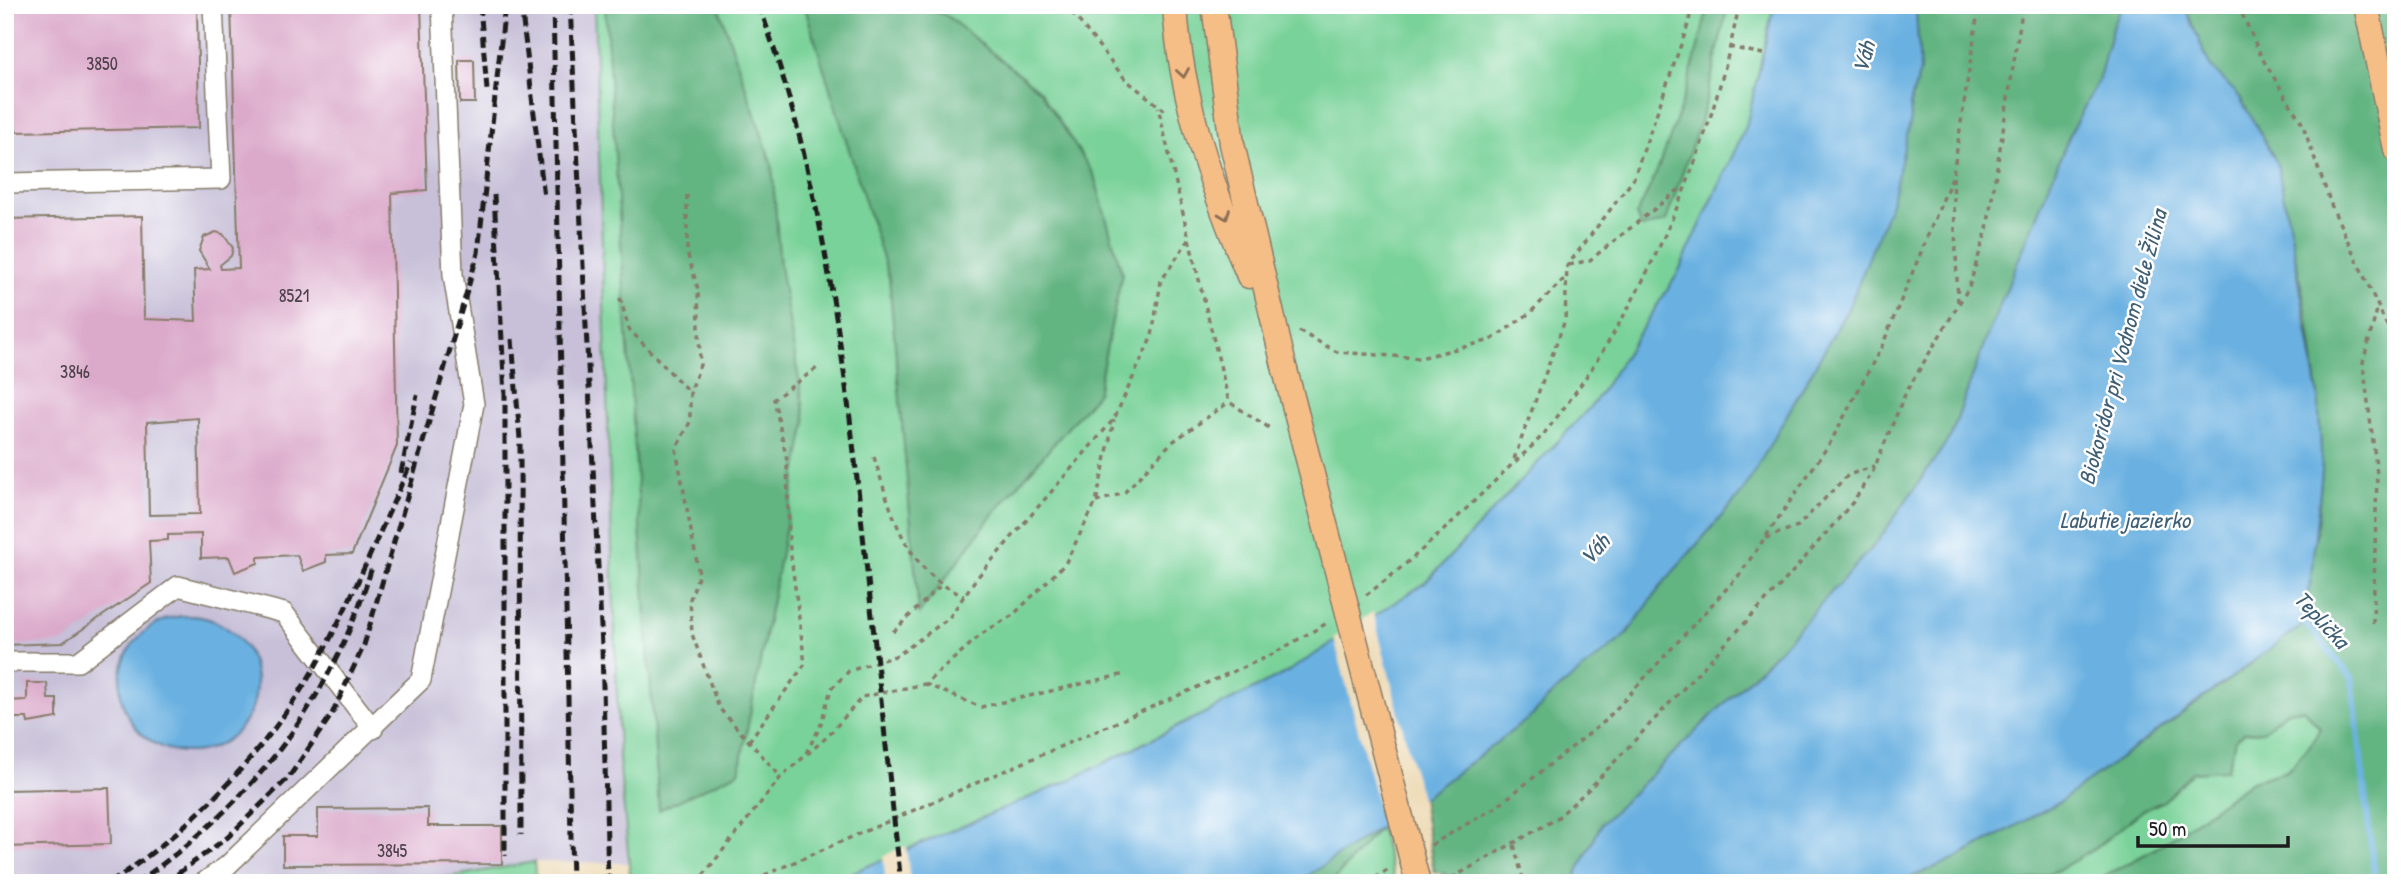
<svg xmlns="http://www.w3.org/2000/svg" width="2401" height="888" viewBox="0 0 2401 888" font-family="'Patrick Hand',sans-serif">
	<rect width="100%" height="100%" fill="#fff"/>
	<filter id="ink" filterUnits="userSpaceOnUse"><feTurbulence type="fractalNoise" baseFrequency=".0143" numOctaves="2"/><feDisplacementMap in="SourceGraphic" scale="14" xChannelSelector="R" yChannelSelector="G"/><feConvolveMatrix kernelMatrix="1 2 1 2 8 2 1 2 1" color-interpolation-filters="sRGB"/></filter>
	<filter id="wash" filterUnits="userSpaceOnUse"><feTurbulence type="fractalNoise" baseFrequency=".00686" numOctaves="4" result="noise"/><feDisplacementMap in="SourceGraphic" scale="28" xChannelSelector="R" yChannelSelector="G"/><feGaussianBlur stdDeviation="1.57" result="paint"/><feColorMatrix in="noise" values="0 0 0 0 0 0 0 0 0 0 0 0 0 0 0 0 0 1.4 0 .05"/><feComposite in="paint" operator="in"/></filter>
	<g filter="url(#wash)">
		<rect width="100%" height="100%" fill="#efddba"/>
		<polygon fill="#c7c0d8" points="5,5 594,5 619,758 628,863 534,862 415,883 5,883"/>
		<g fill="#79d299" stroke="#4a775a" stroke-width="2">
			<polygon points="594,5 1774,5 1746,127 1677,275 1594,403 1425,583 1286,673 1066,782 828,883 631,883 619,758"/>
			<polygon points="2303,709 2320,728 2313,742 2287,771 2252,781 2157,848 2091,883 2021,883 2058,870 2094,849 2142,811 2164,801 2192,772 2226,769 2235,740 2245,732 2263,731 2287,711"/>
			<polygon points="1380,827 1395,883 1331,883"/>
			<polygon points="534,862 536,883 415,883"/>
		</g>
		<g fill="#62b481" stroke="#3f684e" stroke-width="2">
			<polygon points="605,5 718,5 772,165 780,266 806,422 739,772 659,810"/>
			<polygon points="804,5 920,5 947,16 1040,91 1094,175 1122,273 1097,394 993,514 919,614 889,278"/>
			<path d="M1708 5H1728L1704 110 1666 221 1642 228 1636 215C1667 158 1695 68 1708 5Z"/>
			<polygon points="1918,5 2122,5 2113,25 2099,79 2071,132 1986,339 1951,436 1878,541 1778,651 1602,823 1572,883 1444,883 1446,875 1434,871 1422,799 1533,715 1550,695 1626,635 1664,582 1742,493 1849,307 1911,119 1910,104 1920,71 1916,11"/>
			<polygon points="2184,5 2396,5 2396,883 2091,883 2157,848 2252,781 2287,771 2313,742 2320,728 2303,709 2287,711 2263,731 2245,732 2235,740 2227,770 2192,772 2164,801 2142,811 2094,849 2058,870 2021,883 1897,883 1955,859 2061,801 2259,658 2316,537 2322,471 2318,395 2308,320 2277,163 2239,96 2210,66"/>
			<polygon points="1380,827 1331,883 1297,883"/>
		</g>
		<g fill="#6ab1e1" stroke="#43667e" stroke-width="2">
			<polygon points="1774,5 1918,5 1916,12 1920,71 1910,104 1911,119 1891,203 1849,307 1742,493 1664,582 1626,635 1551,695 1533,715 1422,799 1297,883 828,883 1066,782 1286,673 1425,583 1594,403 1677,275 1746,127"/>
			<polygon points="2122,5 2184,5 2210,66 2239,96 2277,163 2293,244 2318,395 2322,471 2306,623 2061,801 1955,859 1897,883 1572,883 1602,823 1778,651 1878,541 1951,436 1986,339 2071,132 2099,79 2113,25"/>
			<circle cx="188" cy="684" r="68"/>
		</g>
		<g fill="#efddba">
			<polygon points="1373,612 1422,802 1384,828 1334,638"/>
			<polygon points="906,846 910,883 886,883 883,856"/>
		</g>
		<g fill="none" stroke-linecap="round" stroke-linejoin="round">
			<polyline stroke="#6ab1e1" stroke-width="6" points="2301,618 2352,678 2375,883"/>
		</g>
		<g id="blocks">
			<g fill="#dbaacb" fill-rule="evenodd">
				<polygon points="5,5 197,5 199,128 16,132 15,120 5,120"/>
				<path d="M231 5H421L427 190 392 193 397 446 352 554 326 555V562L303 571 297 555 258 557V563L235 572 229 557 201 558V534L168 535V540L149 541 151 583 62 643 5 645V219L142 216 144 319 196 321 194 270 210 269 199 251 204 237 216 232 223 234 233 248 231 256 220 265 221 269 239 268ZM198 418 200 514 149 515 147 422Z"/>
				<polygon points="459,60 474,60 475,103 460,103"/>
				<polygon points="27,683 47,683 48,699 57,699 57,718 28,723 27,718 5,718 5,701 27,700"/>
				<polygon points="109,788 111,844 5,847 5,790"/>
				<polygon points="428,808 428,826 502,826 502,864 283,865 283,836 318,836 318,809"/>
			</g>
		</g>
	</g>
	<g filter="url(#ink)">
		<use href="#blocks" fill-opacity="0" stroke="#867c6b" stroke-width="2"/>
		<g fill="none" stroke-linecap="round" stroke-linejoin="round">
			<g stroke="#867c6b" stroke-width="22">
				<g id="minor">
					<polyline points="5,183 221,179 213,5"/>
					<polyline points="5,662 78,662 178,586 284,613 373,729"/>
					<polyline points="203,883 227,866 421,680 474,404 453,275 442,5"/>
				</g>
			</g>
			<g stroke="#867c6b" stroke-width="27">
				<g id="major">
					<path d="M1175 5C1180 100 1213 189 1249 276"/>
					<polyline points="1214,5 1232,144 1285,370"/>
					<polyline points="2366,5 2396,149"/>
				</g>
			</g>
			<g stroke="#867c6b" stroke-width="3.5" stroke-dasharray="5 5" stroke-linecap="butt">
				<polyline points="1066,5 1126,80 1168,113"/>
				<polyline points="2238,5 2262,58 2302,123 2332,207 2396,345"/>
				<polyline points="1729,47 1763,54"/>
				<polyline points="1953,177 1958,305"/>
				<polyline points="687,195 687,252 698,289 700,365 690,393"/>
				<polyline points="1189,239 1229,402 1271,429"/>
				<polyline points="1569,265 1590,260 1682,187"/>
				<polyline points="620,298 629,329 690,393 690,422 676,449 699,574 690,599 692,634 719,708 781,777"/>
				<polyline points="1299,331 1337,352 1420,358 1491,340 1530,313 1565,278"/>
				<path d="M874 457C892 514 905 571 964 596"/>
				<polyline points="1514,459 1565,320 1567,266 1633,180 1689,22 1691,5"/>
				<polyline points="1096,502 1124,493 1171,443 1229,402"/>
				<polyline points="1766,538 1798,526 1848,475 1875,466"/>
				<path d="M1366 595C1414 560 1458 517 1501 475 1515 461 1533 447 1546 431 1640 315 1711 152 1739 5"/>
				<polyline points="2373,623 2377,474 2363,362 2377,310"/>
				<polyline points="893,632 940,586"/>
				<polyline points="925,684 981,707 1125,674"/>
				<polyline points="749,741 805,664 789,541 787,461 774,399 817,368"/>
				<polyline points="806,753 820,727 831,689 849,671 898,655 949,618 975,580 1114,419 1152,336 1161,281 1189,239 1158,107"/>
				<polyline points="1431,845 1496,807 1604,722 1740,574 1830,443 1882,346 1953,175 1979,5"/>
				<polyline points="1514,845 1524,883"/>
				<polyline points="697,883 781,777 828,736 862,697 925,684 983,633 1013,615 1065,564 1096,502 1114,420"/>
				<polyline points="746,883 1269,656 1329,622"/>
				<polyline points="1366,883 1391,868"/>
				<polyline points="1443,883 1556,819 1589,789 1789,576 1853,502 1873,471 1906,392 1969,287 1987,229 2023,5"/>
			</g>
			<use href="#minor" stroke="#fff" stroke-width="19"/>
			<use href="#major" stroke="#f6be87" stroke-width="24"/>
			<g stroke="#1c1c1c" stroke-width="5" stroke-dasharray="10 5" stroke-linecap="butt">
				<polyline points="480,5 487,90"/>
				<polyline points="521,5 544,197"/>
				<polyline points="553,5 572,883"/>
				<polyline points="570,5 602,647 608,883"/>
				<path d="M759 5C822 179 844 352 863 535 876 651 888 767 901 883"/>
				<polyline points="494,195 505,395 505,856"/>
				<polyline points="512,339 520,439 521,835"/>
				<polyline points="401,473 417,395"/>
				<path d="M110 883C193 828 267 751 316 665 352 600 380 531 411 463"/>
				<path d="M136 883C251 805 332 701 372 567"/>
				<polyline points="165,883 228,837 289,777 332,714 364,645 478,253 505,5"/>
			</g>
			<g stroke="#867c6b" stroke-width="27" stroke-linecap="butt">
				<polyline id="major-bridge" points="1285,370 1418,883"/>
			</g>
			<use href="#major-bridge" stroke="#f6be87" stroke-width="24"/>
		</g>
		<defs><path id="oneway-chevron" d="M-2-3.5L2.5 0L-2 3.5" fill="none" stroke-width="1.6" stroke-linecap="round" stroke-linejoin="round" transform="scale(1.75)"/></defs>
		<g stroke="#896d52">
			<use href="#oneway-chevron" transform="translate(1183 73) rotate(81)"/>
			<use href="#oneway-chevron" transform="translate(1225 215) rotate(69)"/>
		</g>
	</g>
	<g text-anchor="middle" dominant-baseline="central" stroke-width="5" stroke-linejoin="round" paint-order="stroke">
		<g font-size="18" fill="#4c4048">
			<text x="102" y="63">3850</text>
			<text x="294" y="295">8521</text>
			<text x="75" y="371">3846</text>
			<text x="392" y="850">3845</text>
		</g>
		<g font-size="23" font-style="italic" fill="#3f5f75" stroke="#fff">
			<text transform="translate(1863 57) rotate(-74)">Váh</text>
			<text transform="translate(2122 347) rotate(-75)">Biokoridor pri Vodnom diele Žilina</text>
			<text x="2125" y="519">Labutie jazierko</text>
			<text transform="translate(1594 549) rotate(-48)">Váh</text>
			<text transform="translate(2322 619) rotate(47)">Teplička</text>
		</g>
	</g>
	<rect width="2401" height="888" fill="none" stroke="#fff" stroke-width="28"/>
	<path d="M2138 836v10h150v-10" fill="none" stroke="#1c1c1c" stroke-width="3.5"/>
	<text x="2149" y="836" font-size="21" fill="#1c1c1c" stroke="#ffffff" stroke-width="5" paint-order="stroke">50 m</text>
</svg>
